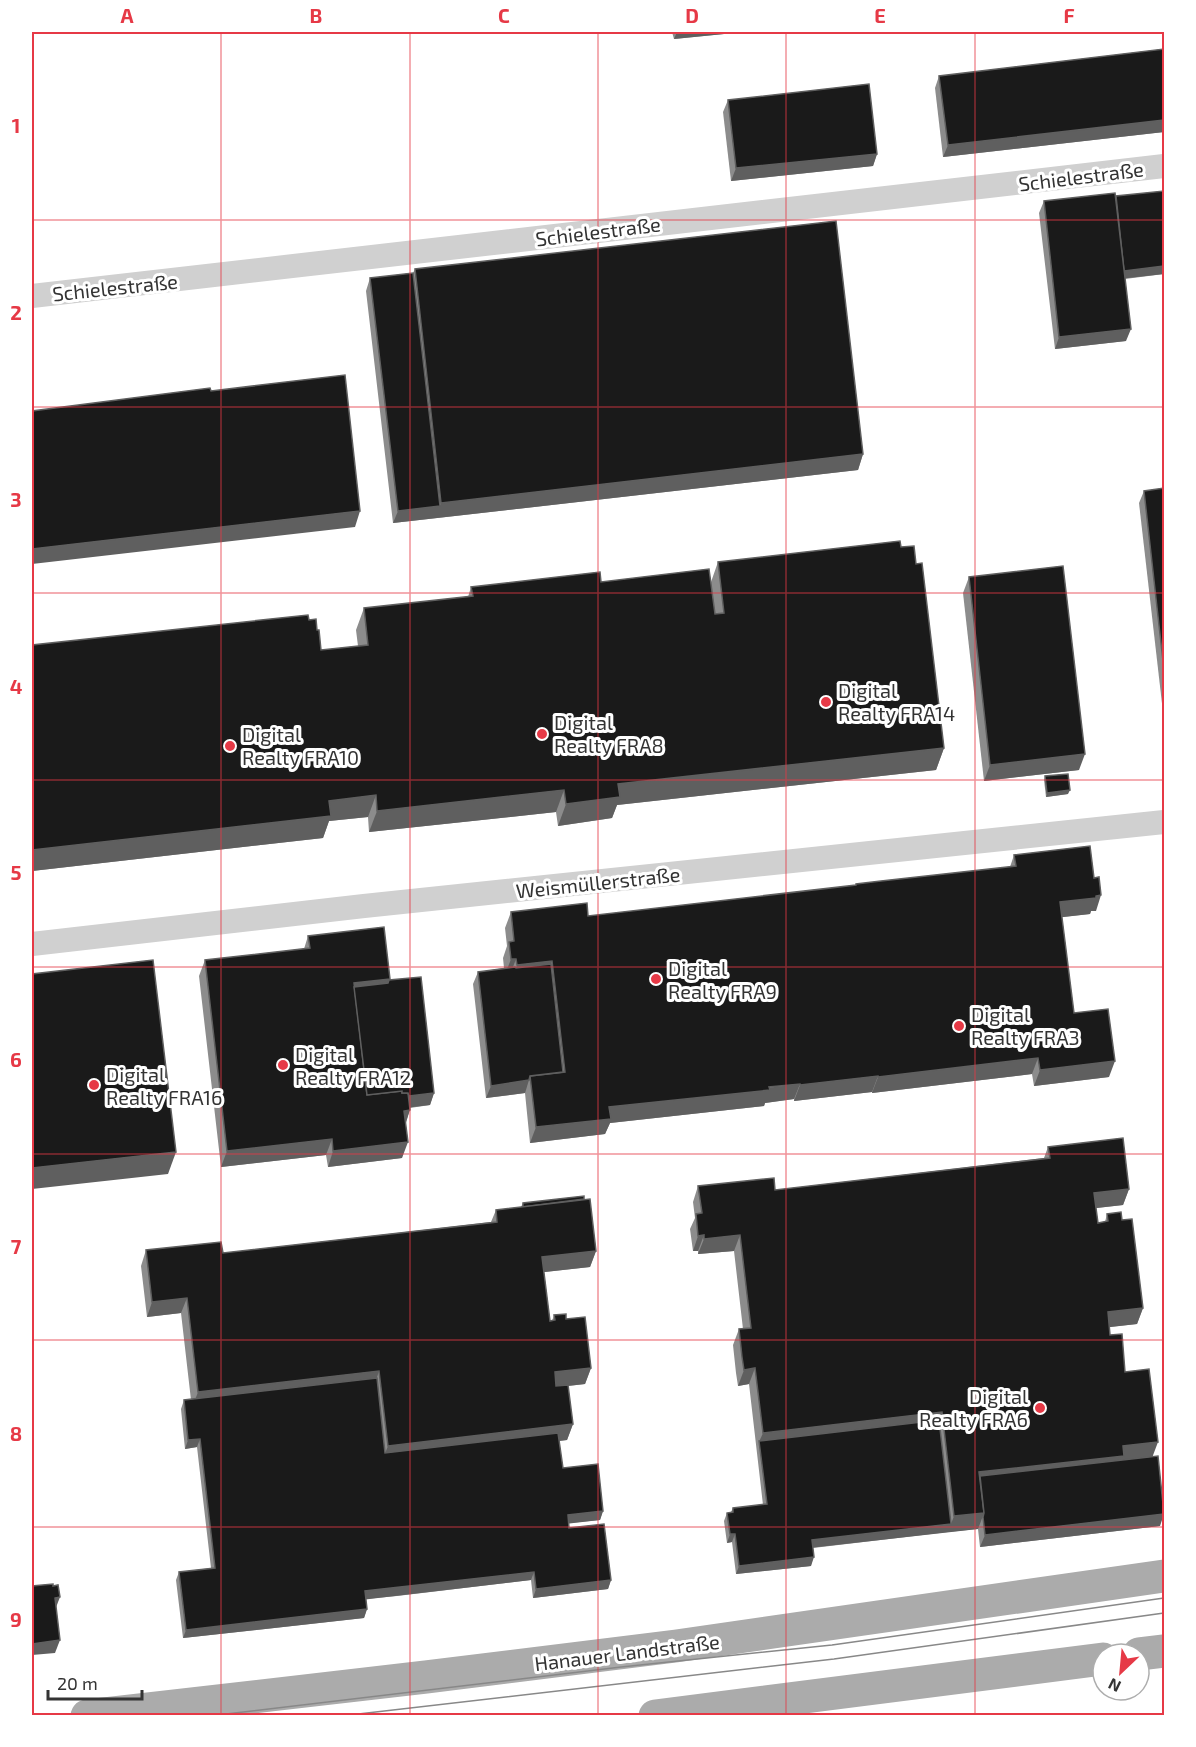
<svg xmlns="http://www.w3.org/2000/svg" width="1196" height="1747" viewBox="0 0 1196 1747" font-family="'Exo 2',sans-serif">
	<rect width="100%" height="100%" fill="#fff"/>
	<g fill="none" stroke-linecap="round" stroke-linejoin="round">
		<g stroke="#d0d0d0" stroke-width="24">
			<polyline points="32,296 1164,166"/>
			<polyline points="32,944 364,906 1164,822"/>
		</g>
		<g stroke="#ababab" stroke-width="33">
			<polyline points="1139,1654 1164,1651"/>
			<polyline points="87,1716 426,1677 676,1646 1164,1576"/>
			<polyline points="655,1716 1103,1659"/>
		</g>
		<g stroke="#888" stroke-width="1.5">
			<polyline points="209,1716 621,1667 832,1645 1164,1598"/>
			<polyline points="341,1716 834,1659 1164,1613"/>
		</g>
	</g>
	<g fill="#8c8c8c">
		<polygon points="672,32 744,32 674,39"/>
		<polygon points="1164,49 1164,132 943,157 935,88 939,76"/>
		<polygon points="728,100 877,154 873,166 731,181 723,112"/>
		<polygon points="1116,196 1164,274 1125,279 1126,341 1055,349 1039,213 1044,201"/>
		<polygon points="415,269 863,454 858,470 393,523 366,291 370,278 413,273"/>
		<polygon points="1164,488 1164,721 1139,503 1144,491"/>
		<polygon points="901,547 916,564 944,748 936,770 617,805 612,818 558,826 556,812 369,832 368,817 329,821 323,838 32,871 32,645 309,620 317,630 321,650 358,646 356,630 364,608 468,597 471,587 601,582 711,582 718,562"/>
		<polygon points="969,577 1079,770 984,781 963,593"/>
		<polygon points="1045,776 1068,794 1046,797 1044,780"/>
		<polygon points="1014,855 1096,911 1091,911 1090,914 1062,917 1074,1013 1109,1077 1034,1086 1032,1074 872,1093 872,1092 794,1101 794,1099 765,1103 764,1106 610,1123 605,1134 530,1143 525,1093 486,1098 473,984 478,972 504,968 503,958 507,946 505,928 511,912 588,916 855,886 1010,867"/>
		<polygon points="308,936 389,980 434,1093 430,1105 410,1108 406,1123 402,1158 328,1167 326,1155 221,1167 199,976 205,960 304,949"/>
		<polygon points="1048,1147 1129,1189 1123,1205 1096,1208 1098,1223 1105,1222 1107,1214 1122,1220 1143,1308 1137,1324 1109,1327 1110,1335 1125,1372 1153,1456 1160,1526 980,1547 978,1529 948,1532 813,1548 811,1566 736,1574 732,1542 727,1543 724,1521 727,1513 731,1512 733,1508 763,1505 749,1384 738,1386 736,1373 733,1345 739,1329 743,1329 734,1251 698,1254 698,1251 693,1251 690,1229 695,1218 693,1202 698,1186 775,1190 1044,1158"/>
		<polygon points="523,1203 596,1251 590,1267 544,1272 550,1321 552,1321 554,1315 566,1319 591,1368 585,1384 568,1386 573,1424 567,1440 559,1441 563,1468 603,1511 600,1520 569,1523 569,1528 611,1580 608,1589 533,1598 531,1580 397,1596 365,1599 367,1609 364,1618 183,1638 176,1580 179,1572 211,1568 197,1447 185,1449 181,1409 184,1400 191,1400 181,1313 147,1317 141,1266 146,1250 223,1253 491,1222 496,1210 521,1207"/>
	</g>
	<g fill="#5f5f5f">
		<polygon points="677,32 744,32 674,39"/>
		<polygon points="1164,120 1164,132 943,157 948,145"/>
		<polygon points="877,154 873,166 731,181 736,168"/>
		<polygon points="1164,266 1164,274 1119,279 1122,271"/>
		<polygon points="1131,329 1126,341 1055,349 1059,337"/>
		<polygon points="863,454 858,470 393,523 398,511 440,506 441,503"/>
		<polygon points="360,511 355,527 32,564 32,549"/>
		<polygon points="944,748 936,770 617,805 612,818 558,826 566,804 618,784"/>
		<polygon points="1085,754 1079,770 984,781 990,765"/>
		<polygon points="564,790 556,812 369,832 377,811"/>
		<polygon points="1070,790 1068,794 1046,797 1047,793"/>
		<polygon points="376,795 368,817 329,821 323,838 32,871 32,850 329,801"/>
		<polygon points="1101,895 1096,911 1091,911 1090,914 1055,918 1060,902"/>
		<polygon points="511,959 516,959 510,975 505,975"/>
		<polygon points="552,961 546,977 511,981 517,965"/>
		<polygon points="390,979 384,995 354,999 354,983"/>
		<polygon points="1038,1058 1032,1074 872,1093 878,1077"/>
		<polygon points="1115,1061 1109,1077 1034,1086 1040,1070"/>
		<polygon points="878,1076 872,1092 794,1101 800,1085"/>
		<polygon points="529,1080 525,1093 486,1098 491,1086"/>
		<polygon points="800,1084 794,1099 765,1103 764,1106 610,1123 605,1134 530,1143 536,1127 609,1107"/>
		<polygon points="434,1093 430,1105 396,1109 401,1097"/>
		<polygon points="410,1110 405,1125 404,1111"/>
		<polygon points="332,1139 326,1155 221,1167 227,1151"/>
		<polygon points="408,1142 402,1158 328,1167 333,1151"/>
		<polygon points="176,1152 168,1174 32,1189 32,1168"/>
		<polygon points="1129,1189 1123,1205 1088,1209 1094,1193"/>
		<polygon points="704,1235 698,1251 693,1251 698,1236"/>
		<polygon points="740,1235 734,1251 698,1254 704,1239"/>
		<polygon points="596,1251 590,1267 536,1273 542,1257"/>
		<polygon points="187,1298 181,1313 147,1317 152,1302"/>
		<polygon points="1143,1308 1137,1324 1102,1328 1108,1312"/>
		<polygon points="591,1368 585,1384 549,1388 555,1372"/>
		<polygon points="755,1368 749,1384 738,1386 744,1370"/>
		<polygon points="379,1371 374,1387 192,1408 198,1392"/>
		<polygon points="942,1412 936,1428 759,1442 763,1433"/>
		<polygon points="573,1424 567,1440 382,1461 388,1446"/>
		<polygon points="200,1439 197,1447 185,1449 188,1440"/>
		<polygon points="1158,1442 1152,1458 979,1488 979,1472 1123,1446"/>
		<polygon points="603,1511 600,1520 565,1524 568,1515"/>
		<polygon points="984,1513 978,1529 809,1548 812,1540 951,1524 954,1516"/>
		<polygon points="1164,1514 1160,1526 980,1547 985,1535"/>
		<polygon points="730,1534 735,1534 732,1542 727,1543"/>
		<polygon points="814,1557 811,1566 736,1574 739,1566"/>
		<polygon points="534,1572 531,1580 361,1600 365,1591"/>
		<polygon points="611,1580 608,1589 533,1598 536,1589"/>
		<polygon points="60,1597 55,1610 55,1598"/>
		<polygon points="367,1609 364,1618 183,1638 186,1630"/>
		<polygon points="60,1640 55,1653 32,1655 32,1644"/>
	</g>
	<g fill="#1a1a1a" stroke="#5f5f5f" stroke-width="1.5">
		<polygon points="1164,49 1164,120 948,145 939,76"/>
		<polygon points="869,84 877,154 736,168 728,100"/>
		<polygon points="1164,191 1164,266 1124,271 1116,196"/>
		<polygon points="1115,193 1131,329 1059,337 1044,201"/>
		<polygon points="836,221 863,454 441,503 415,269"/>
		<polygon points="413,273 440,506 398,511 370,278"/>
		<polygon points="345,375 360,511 32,549 32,411 210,388 211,391"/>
		<polygon points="1164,488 1164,670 1144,491"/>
		<polygon points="900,541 901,547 914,546 916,564 922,563 944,748 618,784 620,797 566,804 564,790 377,811 376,795 329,801 331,816 32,850 32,645 308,615 309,620 316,619 317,630 319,630 321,650 368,645 364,608 473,596 471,587 600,572 601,582 709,569 715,614 724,613 718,562"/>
		<polygon points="1063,566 1085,754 990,765 969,577"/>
		<polygon points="1068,774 1070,790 1047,793 1045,776"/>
		<polygon points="1090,846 1094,878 1099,877 1101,895 1096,896 1096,898 1060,902 1074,1013 1108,1009 1115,1061 1040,1070 1038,1058 878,1077 878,1076 800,1085 800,1084 769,1087 770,1090 609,1107 611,1119 536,1127 530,1076 565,1072 552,961 517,965 516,959 511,959 509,942 514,941 511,912 587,903 588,916 856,885 856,884 881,881 1016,866 1014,855"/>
		<polygon points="384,927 390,979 354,983 367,1095 402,1091 402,1093 408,1093 410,1110 404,1111 408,1142 333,1151 332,1139 227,1151 205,960 310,948 308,936"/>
		<polygon points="153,960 176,1152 32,1168 32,974"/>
		<polygon points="551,964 563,1072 530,1076 529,1080 491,1086 478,972 515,967 516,968"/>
		<polygon points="421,977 434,1093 409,1096 408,1093 402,1093 402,1091 367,1095 354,987 388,983 389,980"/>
		<polygon points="1123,1138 1129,1189 1094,1193 1098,1223 1108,1221 1107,1214 1121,1212 1122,1220 1132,1219 1143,1308 1108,1312 1110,1335 1122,1334 1125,1372 1149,1369 1158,1442 1123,1446 1124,1456 979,1472 984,1513 954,1516 942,1412 763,1433 755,1368 744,1370 742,1357 739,1329 751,1328 740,1235 704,1239 704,1235 698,1236 696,1214 702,1213 698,1186 774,1178 775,1190 1050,1158 1048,1147"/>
		<polygon points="584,1196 584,1199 523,1207 523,1203"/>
		<polygon points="590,1199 596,1251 542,1257 550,1321 555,1320 554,1315 566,1314 566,1319 585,1317 591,1368 555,1372 556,1386 568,1385 573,1424 388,1446 379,1371 198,1392 187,1298 152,1302 146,1250 221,1242 223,1253 364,1237 497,1222 496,1210"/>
		<polygon points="377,1378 385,1453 558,1433 563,1468 598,1464 603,1511 568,1515 569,1528 604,1524 611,1580 536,1589 534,1572 400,1587 365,1591 367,1609 186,1630 179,1572 215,1568 200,1439 188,1440 184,1400"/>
		<polygon points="939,1420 951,1524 812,1540 814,1557 739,1566 735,1534 730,1534 727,1513 733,1512 733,1508 767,1504 759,1441"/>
		<polygon points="1158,1456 1164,1514 985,1535 983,1517 984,1513 980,1476"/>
		<polygon points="53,1584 53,1586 58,1585 60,1597 55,1598 60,1640 32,1644 32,1586"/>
	</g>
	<path fill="none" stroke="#e63946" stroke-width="1.5" stroke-opacity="0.55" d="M221 32V1716M410 32V1716M598 32V1716M786 32V1716M975 32V1716M32 220H1164M32 407H1164M32 593H1164M32 780H1164M32 967H1164M32 1154H1164M32 1340H1164M32 1527H1164"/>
	<g fill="#e63946" stroke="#fff" stroke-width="2">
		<circle cx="826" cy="702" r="6"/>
		<circle cx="542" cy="734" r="6"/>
		<circle cx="230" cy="746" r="6"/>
		<circle cx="656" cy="979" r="6"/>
		<circle cx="959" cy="1026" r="6"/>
		<circle cx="283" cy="1065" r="6"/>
		<circle cx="94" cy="1085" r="6"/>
		<circle cx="1040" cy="1408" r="6"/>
	</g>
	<g text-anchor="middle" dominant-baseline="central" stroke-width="6" stroke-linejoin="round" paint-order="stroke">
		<g font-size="20" fill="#333" stroke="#fff">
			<text transform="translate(1081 176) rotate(-7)">Schielestraße</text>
			<text transform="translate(598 231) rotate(-7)">Schielestraße</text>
			<text transform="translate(115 287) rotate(-6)">Schielestraße</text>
			<text transform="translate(598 882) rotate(-6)">Weismüllerstraße</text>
			<text transform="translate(627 1652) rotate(-7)">Hanauer Landstraße</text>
		</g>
		<g font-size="20" fill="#333" stroke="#fff" text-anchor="start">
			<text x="838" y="690">Digital<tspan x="838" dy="23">Realty FRA14</tspan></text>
			<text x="554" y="722">Digital<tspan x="554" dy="23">Realty FRA8</tspan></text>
			<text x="242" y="734">Digital<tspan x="242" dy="23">Realty FRA10</tspan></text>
			<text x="668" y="968">Digital<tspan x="668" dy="23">Realty FRA9</tspan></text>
			<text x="971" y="1014">Digital<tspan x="971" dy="23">Realty FRA3</tspan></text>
			<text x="295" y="1054">Digital<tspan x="295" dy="23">Realty FRA12</tspan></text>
			<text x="106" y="1074">Digital<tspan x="106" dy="23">Realty FRA16</tspan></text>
			<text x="1028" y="1396" text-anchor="end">Digital<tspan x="1028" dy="23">Realty FRA6</tspan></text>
		</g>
	</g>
	<rect width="1196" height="1747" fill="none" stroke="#ffffff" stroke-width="66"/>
	<g transform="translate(1121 1672) rotate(206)"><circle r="28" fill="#ffffff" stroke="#adadad" stroke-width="1.5"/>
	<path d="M0-4.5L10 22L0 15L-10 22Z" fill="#e63946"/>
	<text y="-9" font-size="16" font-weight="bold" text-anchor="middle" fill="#333333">N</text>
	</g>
	<path d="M48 1690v9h94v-9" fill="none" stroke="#333333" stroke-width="3"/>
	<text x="57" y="1690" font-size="18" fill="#333333" stroke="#ffffff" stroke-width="4.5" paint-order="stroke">20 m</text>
	<rect x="33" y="33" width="1130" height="1681" fill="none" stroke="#e63946" stroke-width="2"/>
	<g font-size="20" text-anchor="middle" font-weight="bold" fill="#e63946">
		<text x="127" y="23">A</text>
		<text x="316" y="23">B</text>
		<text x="504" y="23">C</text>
		<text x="692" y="23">D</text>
		<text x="880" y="23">E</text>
		<text x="1069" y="23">F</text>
		<text x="16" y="133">1</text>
		<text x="16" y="320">2</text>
		<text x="16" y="507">3</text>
		<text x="16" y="694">4</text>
		<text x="16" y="880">5</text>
		<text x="16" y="1067">6</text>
		<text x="16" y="1254">7</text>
		<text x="16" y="1441">8</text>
		<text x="16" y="1627">9</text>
	</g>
</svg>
